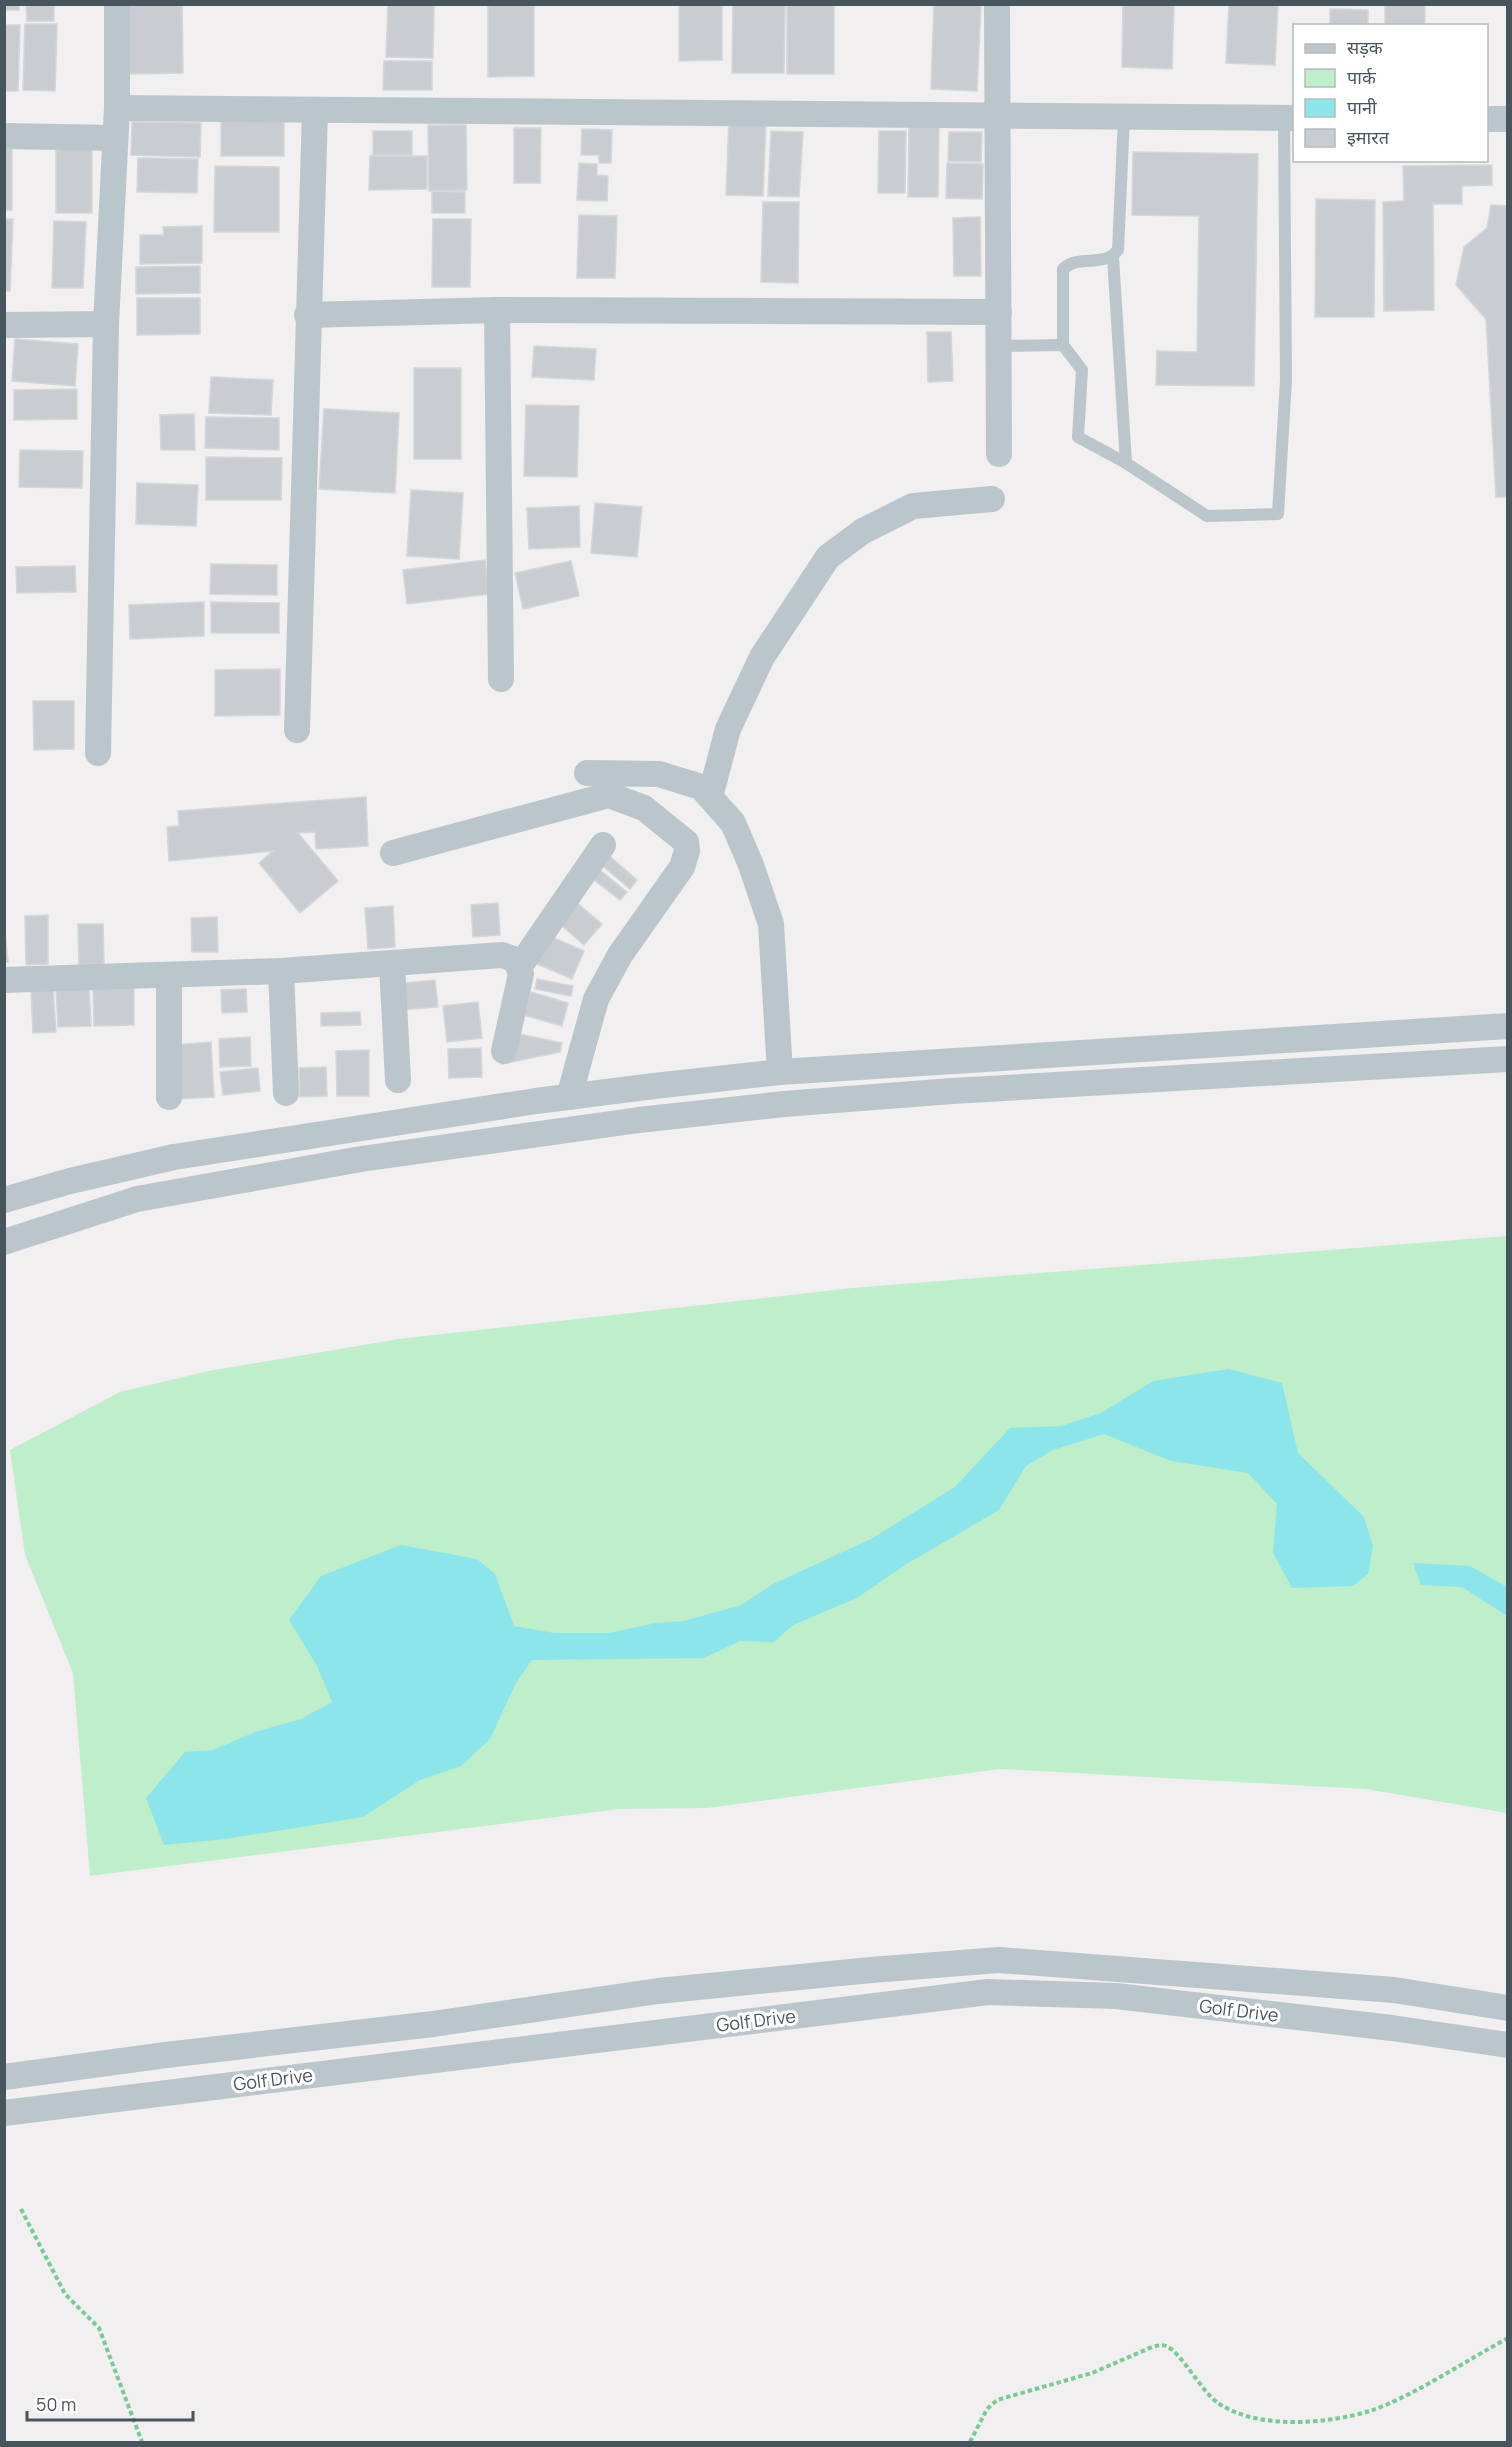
<svg xmlns="http://www.w3.org/2000/svg" width="1512" height="2447" viewBox="0 0 1512 2447" font-family="Manrope,'Noto Sans Devanagari',sans-serif">
	<rect width="100%" height="100%" fill="#f1efef"/>
	<polygon fill="#beeeca" points="1507,1236 1507,1813 1366,1789 1000,1769 707,1808 619,1809 90,1876 73,1673 25,1555 10,1450 120,1392 209,1371 399,1339 852,1288"/>
	<g fill="#8ce5ea">
		<polygon points="1229,1369 1282,1383 1298,1453 1364,1517 1373,1546 1368,1574 1353,1586 1292,1588 1273,1553 1277,1504 1248,1473 1171,1461 1104,1434 1053,1450 1026,1466 999,1510 905,1565 857,1598 793,1625 774,1642 740,1641 704,1658 532,1660 516,1683 490,1739 461,1766 420,1780 363,1817 225,1839 164,1845 146,1798 185,1752 213,1750 255,1732 301,1719 332,1702 317,1666 289,1620 321,1576 401,1545 477,1559 495,1574 514,1626 554,1633 609,1633 656,1623 684,1621 741,1605 773,1584 871,1539 955,1487 1010,1428 1061,1426 1101,1413 1153,1381"/>
		<polygon points="1413,1563 1470,1566 1507,1587 1507,1616 1462,1587 1421,1585"/>
	</g>
	<g fill="#c9cdd1" stroke="#d3d6da" stroke-width="1.5">
		<rect x="4" y="4" width="15" height="6"/>
		<polygon points="26,4 54,4 54,21 27,21"/>
		<polygon points="126,4 182,4 183,73 127,74"/>
		<polygon points="388,4 434,4 433,58 386,57"/>
		<polygon points="488,4 534,4 534,76 488,77"/>
		<polygon points="679,4 722,4 722,60 679,61"/>
		<polygon points="733,4 785,4 784,73 732,73"/>
		<rect x="787" y="4" width="47" height="70"/>
		<polygon points="934,4 981,4 977,91 931,89"/>
		<polygon points="1123,4 1174,4 1172,69 1122,67"/>
		<polygon points="1229,4 1278,4 1275,65 1226,63"/>
		<rect x="1385" y="4" width="40" height="22"/>
		<polygon points="1330,9 1368,10 1368,26 1330,26"/>
		<polygon points="25,24 57,24 55,91 23,90"/>
		<polygon points="4,25 20,25 18,91 4,91"/>
		<polygon points="384,61 432,61 432,90 383,90"/>
		<rect x="221" y="118" width="63" height="38"/>
		<polygon points="729,119 766,121 763,196 726,195"/>
		<polygon points="132,122 201,123 200,157 131,155"/>
		<polygon points="428,125 466,125 467,190 429,191"/>
		<polygon points="909,126 939,126 938,197 908,197"/>
		<polygon points="514,128 541,128 540,183 514,183"/>
		<polygon points="582,129 612,130 611,163 599,163 599,155 581,155"/>
		<rect x="373" y="131" width="39" height="24"/>
		<polygon points="771,131 803,132 799,197 768,196"/>
		<polygon points="879,131 906,131 905,193 878,193"/>
		<polygon points="949,132 982,132 981,162 948,161"/>
		<rect x="4" y="139" width="8" height="71"/>
		<rect x="56" y="149" width="36" height="64"/>
		<polygon points="1133,152 1258,154 1254,386 1156,385 1157,351 1197,352 1199,216 1132,215"/>
		<polygon points="370,156 427,156 427,189 369,190"/>
		<polygon points="138,158 198,159 197,193 137,192"/>
		<polygon points="579,163 597,164 597,175 608,176 607,201 577,200"/>
		<polygon points="947,163 983,164 982,199 946,198"/>
		<polygon points="1492,165 1492,185 1462,186 1462,204 1433,204 1434,310 1384,311 1383,202 1404,201 1403,166"/>
		<polygon points="215,166 279,167 279,232 214,232"/>
		<polygon points="432,191 465,192 465,213 432,213"/>
		<polygon points="1316,199 1375,200 1374,317 1315,317"/>
		<polygon points="763,202 799,202 798,283 761,282"/>
		<polygon points="1491,205 1508,206 1508,497 1496,497 1486,319 1456,285 1464,247 1487,228"/>
		<polygon points="579,215 617,216 615,278 577,278"/>
		<polygon points="980,217 981,276 954,276 953,218"/>
		<polygon points="4,219 13,219 10,291 4,291"/>
		<polygon points="433,219 471,219 470,287 432,287"/>
		<polygon points="54,221 86,222 83,288 52,288"/>
		<polygon points="202,226 202,263 140,264 140,235 164,235 163,227"/>
		<polygon points="200,266 200,293 136,294 136,267"/>
		<polygon points="137,298 200,298 200,334 137,335"/>
		<polygon points="927,332 951,332 953,381 928,382"/>
		<polygon points="15,339 78,344 75,386 12,381"/>
		<polygon points="534,346 596,349 594,380 532,377"/>
		<rect x="414" y="368" width="47" height="91"/>
		<polygon points="211,377 273,380 271,415 209,413"/>
		<polygon points="77,389 77,419 14,420 14,390"/>
		<polygon points="526,405 579,406 577,477 524,476"/>
		<polygon points="324,409 399,413 395,493 319,489"/>
		<polygon points="194,414 195,450 161,450 160,415"/>
		<polygon points="206,417 279,418 279,450 205,448"/>
		<polygon points="20,450 83,451 82,488 19,487"/>
		<polygon points="206,457 282,458 281,500 206,500"/>
		<polygon points="137,483 198,485 196,526 136,524"/>
		<polygon points="411,490 463,493 459,559 407,556"/>
		<polygon points="595,503 642,507 637,557 591,553"/>
		<polygon points="579,506 580,547 529,549 527,508"/>
		<polygon points="485,560 489,594 407,604 403,570"/>
		<polygon points="571,561 579,596 523,609 515,573"/>
		<polygon points="211,564 277,565 277,595 210,594"/>
		<polygon points="75,566 76,592 17,593 16,567"/>
		<polygon points="204,602 204,636 130,639 129,605"/>
		<polygon points="211,602 279,603 279,633 211,633"/>
		<polygon points="280,669 280,715 215,716 215,670"/>
		<polygon points="33,701 74,701 74,749 34,750"/>
		<polygon points="366,797 368,846 316,849 315,832 298,833 338,881 300,913 259,863 273,851 169,861 167,827 179,826 178,811"/>
		<polygon points="605,852 637,880 630,889 597,861"/>
		<polygon points="595,866 627,892 620,900 588,875"/>
		<polygon points="571,898 602,924 584,945 553,918"/>
		<polygon points="498,903 500,935 473,937 471,905"/>
		<polygon points="393,906 395,947 368,949 365,908"/>
		<polygon points="48,915 48,964 26,965 25,916"/>
		<polygon points="217,917 218,952 192,952 191,918"/>
		<polygon points="4,923 8,962 4,963"/>
		<polygon points="78,924 103,924 104,964 79,965"/>
		<polygon points="547,935 584,951 572,979 535,963"/>
		<polygon points="537,979 573,986 571,996 535,989"/>
		<polygon points="435,980 438,1007 399,1010 397,984"/>
		<polygon points="89,985 91,1026 58,1027 56,987"/>
		<polygon points="134,985 134,1025 94,1026 93,986"/>
		<polygon points="53,987 56,1032 33,1033 31,989"/>
		<polygon points="246,989 247,1012 222,1013 221,990"/>
		<polygon points="531,992 568,1003 562,1026 524,1015"/>
		<polygon points="478,1002 482,1038 447,1042 443,1006"/>
		<polygon points="360,1012 361,1025 321,1026 321,1013"/>
		<polygon points="515,1033 562,1043 560,1052 502,1064"/>
		<polygon points="250,1037 251,1066 220,1067 219,1039"/>
		<polygon points="211,1042 214,1097 176,1099 173,1045"/>
		<polygon points="481,1048 482,1077 449,1078 448,1049"/>
		<polygon points="369,1050 369,1096 337,1096 336,1051"/>
		<polygon points="326,1067 327,1096 300,1097 299,1068"/>
		<polygon points="258,1068 260,1091 223,1095 220,1072"/>
	</g>
	<g fill="none" stroke-linecap="round" stroke-linejoin="round">
		<g stroke="#77cb95" stroke-width="4" stroke-dasharray="4.5 3" stroke-linecap="butt">
			<polyline points="21,2209 65,2294 99,2328 142,2442"/>
			<path d="M970 2442 987 2409 997 2400 1092 2373 1152 2347C1157 2346 1161 2344 1166 2346 1181 2352 1201 2391 1218 2403 1257 2430 1327 2424 1370 2411 1412 2397 1467 2360 1508 2338"/>
		</g>
		<g stroke="#bbc6cc" stroke-width="12">
			<polyline points="1113,257 1126,463"/>
			<path d="M1063 345V269C1079 254 1103 268 1118 250L1124 117"/>
			<polyline points="999,346 1063,345 1082,370 1078,437 1126,463 1207,516 1278,514 1286,380 1284,118"/>
		</g>
		<g stroke="#bbc6cc" stroke-width="26">
			<polyline points="997,4 999,454"/>
			<polyline points="117,108 1294,118"/>
			<polyline points="1486,119 1508,119"/>
			<polyline points="4,136 115,138"/>
			<polyline points="497,310 501,679"/>
			<polyline points="307,315 497,310 999,312"/>
			<polyline points="4,325 106,324"/>
			<polyline points="297,730 315,110"/>
			<polyline points="98,753 106,324 117,108 117,4"/>
			<polyline points="587,773 659,774 701,787 733,823 751,865 771,924 780,1072"/>
			<polyline points="710,797 728,729 762,657 828,557 863,531 913,506 992,499"/>
			<polyline points="393,853 609,795 644,808 686,842 687,851 682,867 620,955 596,999 569,1097"/>
			<polyline points="392,964 398,1080"/>
			<polyline points="520,966 603,845"/>
			<polyline points="281,971 286,1093"/>
			<polyline points="4,980 281,971 502,955 516,960 521,974 504,1051"/>
			<polyline points="169,1097 169,975"/>
			<polyline points="4,1200 70,1181 174,1157 536,1101 654,1086 780,1072 1508,1026"/>
			<polyline points="4,1242 137,1199 361,1159 639,1120 784,1104 952,1091 1508,1059"/>
			<polyline points="4,2077 166,2055 433,2024 658,1991 871,1970 999,1960 1394,1990 1508,2008"/>
			<polyline points="4,2113 988,1992 1116,1996 1392,2028 1508,2045"/>
		</g>
	</g>
	<g text-anchor="middle" dominant-baseline="central" stroke-width="6" stroke-linejoin="round" paint-order="stroke">
		<g font-size="18" fill="#47555c" stroke="#fff">
			<text transform="translate(1239 2010) rotate(7)">Golf Drive</text>
			<text transform="translate(756 2020) rotate(-7)">Golf Drive</text>
			<text transform="translate(273 2079) rotate(-7)">Golf Drive</text>
		</g>
	</g>
	<rect width="1512" height="2447" fill="none" stroke="#47555c" stroke-width="12"/>
	<rect x="1293" y="24" width="195" height="138" fill="#ffffff" stroke="#b5bbbe" stroke-width="1.5"/>
	<rect x="1305" y="44" width="30" height="9" fill="#bbc6cc" stroke="#b5bbbe" stroke-width="1.5"/>
	<text x="1347" y="54" font-size="18" fill="#47555c">सड़क</text>
	<rect x="1305" y="69" width="30" height="18" fill="#beeeca" stroke="#b5bbbe" stroke-width="1.5"/>
	<text x="1347" y="84" font-size="18" fill="#47555c">पार्क</text>
	<rect x="1305" y="99" width="30" height="18" fill="#8ce5ea" stroke="#b5bbbe" stroke-width="1.5"/>
	<text x="1347" y="114" font-size="18" fill="#47555c">पानी</text>
	<rect x="1305" y="129" width="30" height="18" fill="#c9cdd1" stroke="#b5bbbe" stroke-width="1.5"/>
	<text x="1347" y="144" font-size="18" fill="#47555c">इमारत</text>
	<path d="M27 2411v9h166v-9" fill="none" stroke="#47555c" stroke-width="3"/>
	<text x="36" y="2411" font-size="18" fill="#47555c" stroke="#ffffff" stroke-width="4.5" paint-order="stroke">50 m</text>
</svg>
